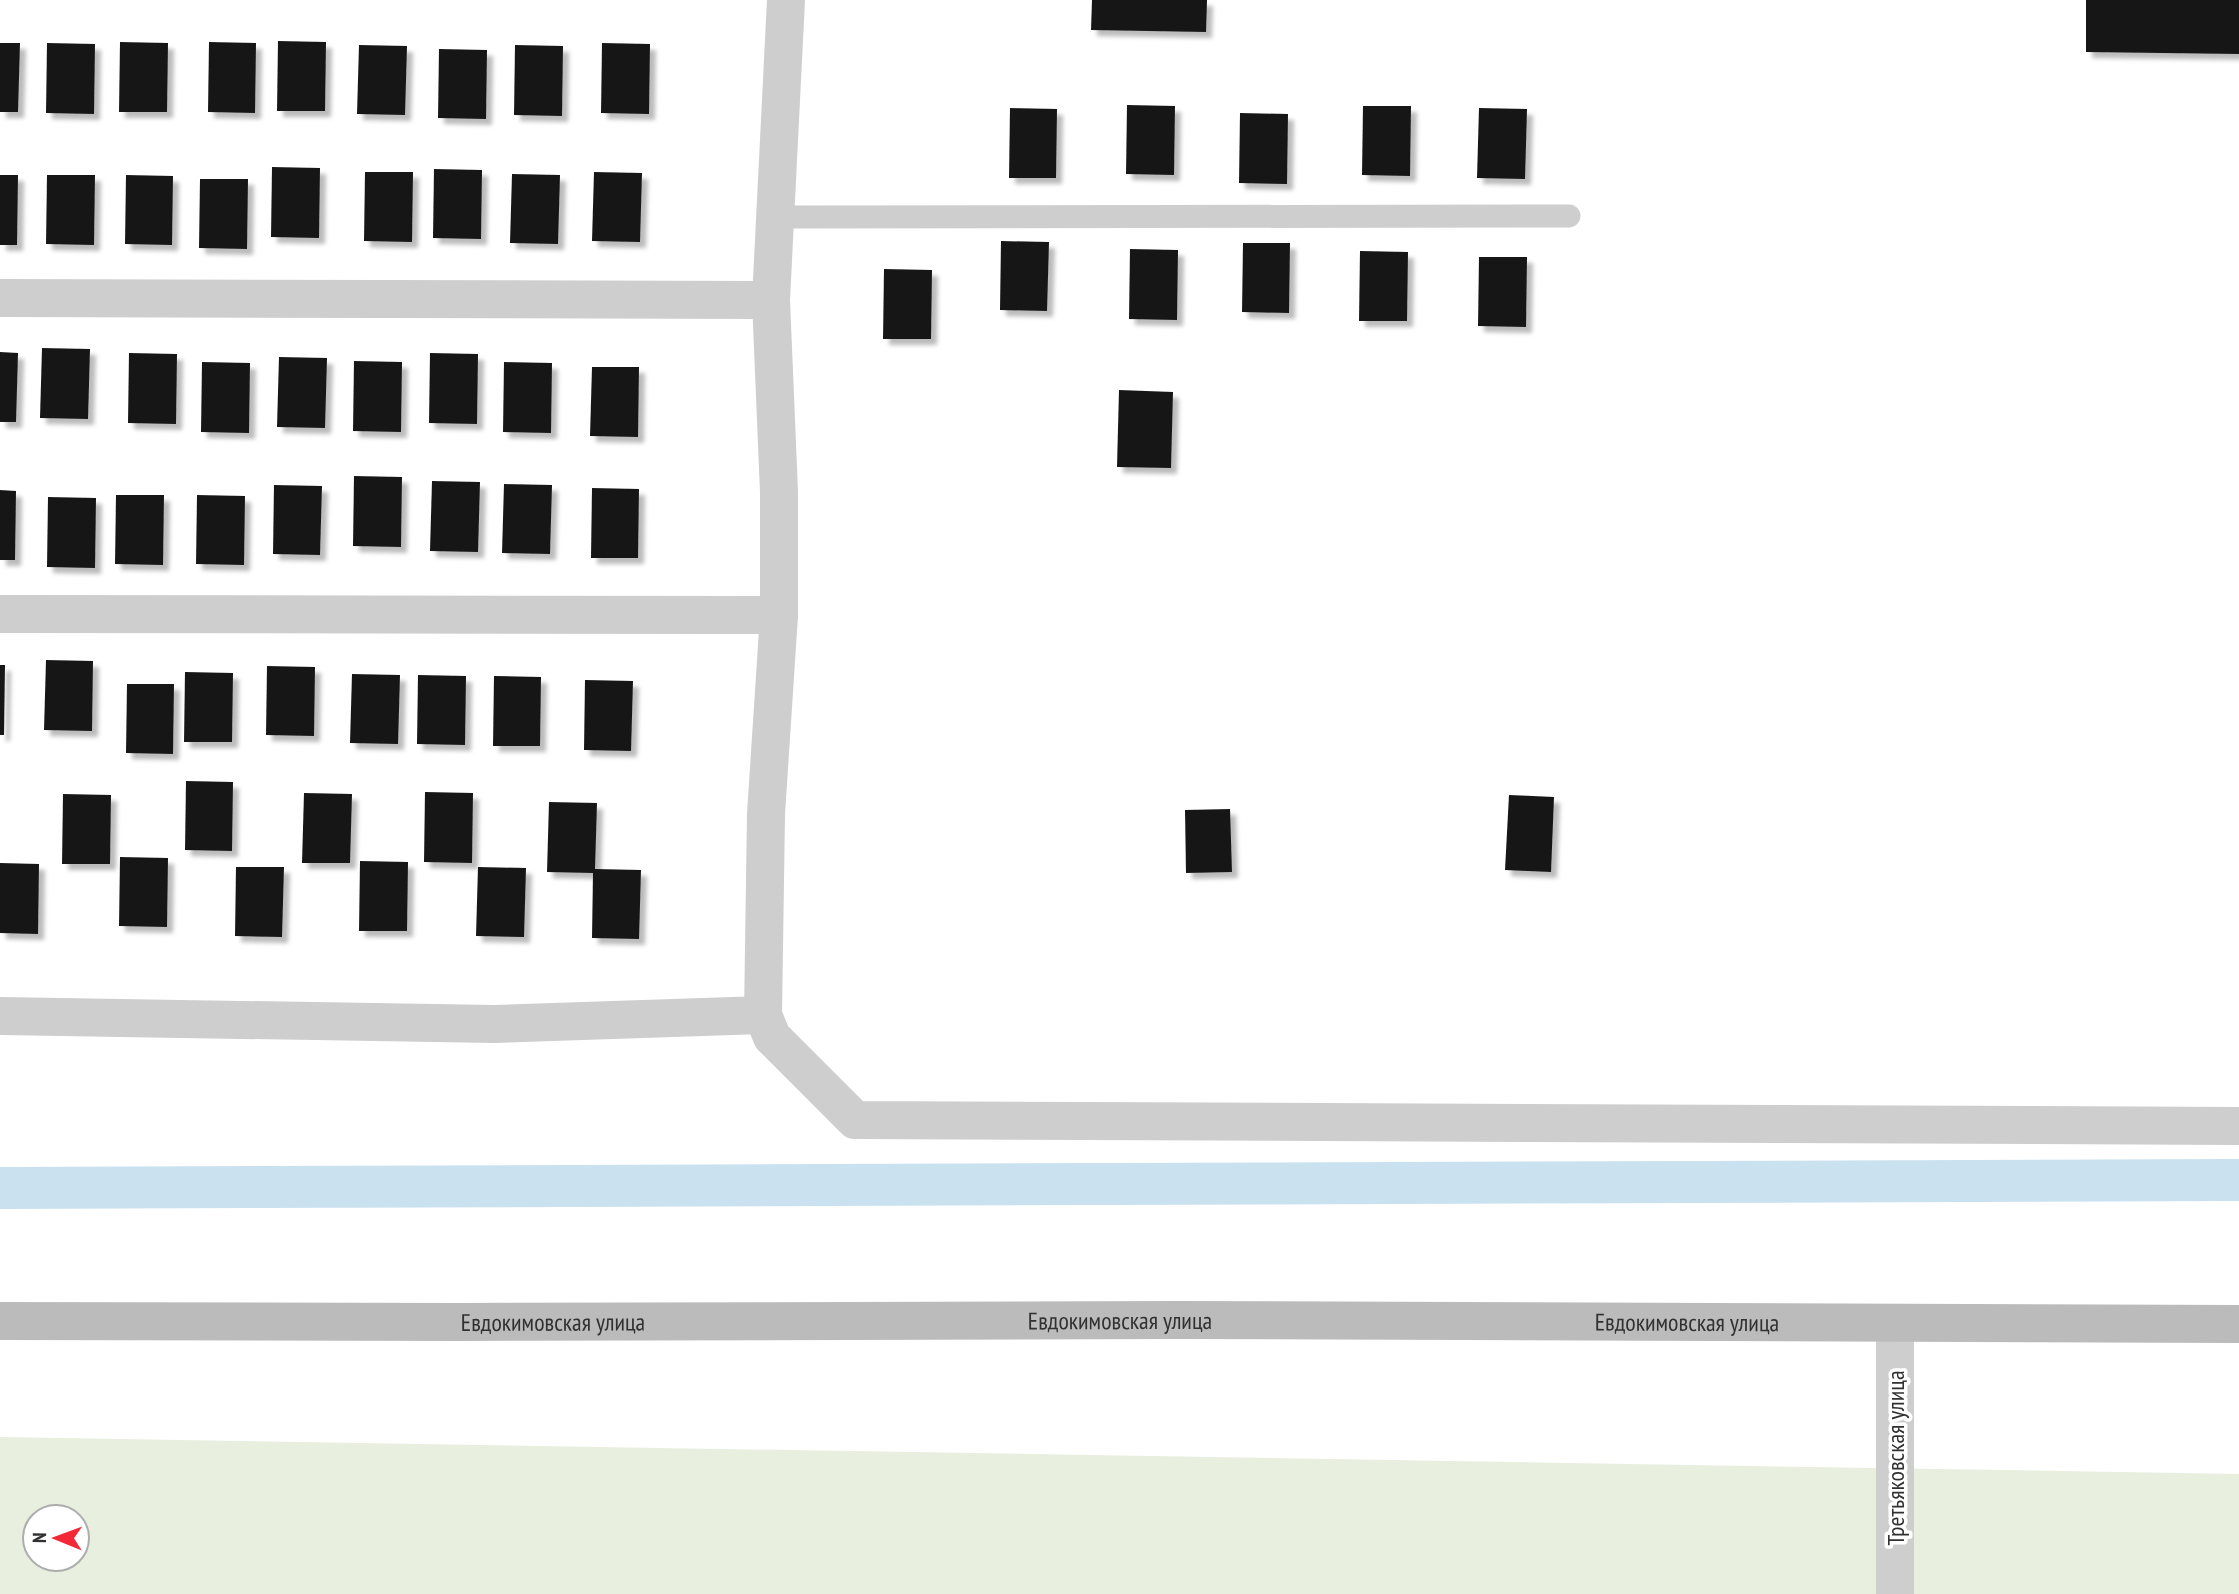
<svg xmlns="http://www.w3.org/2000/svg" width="2239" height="1594" viewBox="0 0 2239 1594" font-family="'PT Sans Narrow',sans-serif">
	<defs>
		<filter id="shadow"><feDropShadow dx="6" dy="6" stdDeviation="2" flood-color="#0004"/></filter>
	</defs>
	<rect width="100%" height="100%" fill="#fff"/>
	<path fill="#e8efdf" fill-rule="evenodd" d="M0 1437 2239 1474V1594H0ZM35 1517H77V1559H35Z"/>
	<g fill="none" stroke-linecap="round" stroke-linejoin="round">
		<polyline stroke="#cae1f0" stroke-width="42" points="0,1188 2239,1180"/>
	</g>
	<g fill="#181818" filter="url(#shadow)">
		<polygon points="1092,0 1207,0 1206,32 1091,30"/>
		<polygon points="2086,0 2239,0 2239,54 2086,52"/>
		<polygon points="278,41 326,42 325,111 277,111"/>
		<polygon points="120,42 168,43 167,112 119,112"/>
		<polygon points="209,42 256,43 255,113 208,112"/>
		<polygon points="0,43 20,43 18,112 0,112"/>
		<polygon points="47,43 95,44 94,114 46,113"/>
		<polygon points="602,43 650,44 649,114 601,113"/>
		<polygon points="359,45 407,46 405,115 357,114"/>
		<polygon points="515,45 563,46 562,116 514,115"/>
		<polygon points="439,49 487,50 486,119 438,118"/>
		<polygon points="1127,105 1175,106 1174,175 1126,174"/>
		<polygon points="1363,106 1411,106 1410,176 1362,175"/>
		<polygon points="1010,108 1057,109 1056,178 1009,178"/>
		<polygon points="1479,108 1527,109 1525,179 1477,178"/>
		<polygon points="1240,113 1288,114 1287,184 1239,183"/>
		<polygon points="272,167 320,168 319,238 271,237"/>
		<polygon points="434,169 482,170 481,239 433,238"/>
		<polygon points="365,172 413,172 412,242 364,241"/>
		<polygon points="594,172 642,173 640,242 592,241"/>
		<polygon points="512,174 560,175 558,244 510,243"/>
		<polygon points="0,175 18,175 17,245 0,245"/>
		<polygon points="47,175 95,175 94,245 46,244"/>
		<polygon points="126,175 173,176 172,245 125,244"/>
		<polygon points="200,179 248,179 247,249 199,248"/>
		<polygon points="1001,241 1049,242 1047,311 1000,310"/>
		<polygon points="1243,243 1290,243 1289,313 1242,312"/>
		<polygon points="1130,249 1178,250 1177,320 1129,319"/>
		<polygon points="1360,251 1408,252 1407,321 1359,321"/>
		<polygon points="1479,257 1527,257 1526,327 1478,326"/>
		<polygon points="884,269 932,270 931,339 883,339"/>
		<polygon points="42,348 90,349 88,419 40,418"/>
		<polygon points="0,352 18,353 16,422 0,422"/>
		<polygon points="129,353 177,354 176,424 128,423"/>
		<polygon points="430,353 478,354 477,424 429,423"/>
		<polygon points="279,357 327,358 325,428 277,427"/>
		<polygon points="354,361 402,362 401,432 353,431"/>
		<polygon points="202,362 250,363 249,433 201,432"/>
		<polygon points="504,362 552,363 551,433 503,432"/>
		<polygon points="592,367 639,367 638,437 590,436"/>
		<polygon points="1119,390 1173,392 1171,468 1117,467"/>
		<polygon points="354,476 402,477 401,547 353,546"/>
		<polygon points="432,481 480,482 478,552 430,551"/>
		<polygon points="504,484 552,485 550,554 502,553"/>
		<polygon points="274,485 322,486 320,555 273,554"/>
		<polygon points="592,488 639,489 638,558 591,558"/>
		<polygon points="0,490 16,491 15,560 0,560"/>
		<polygon points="116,495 164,495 163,565 115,564"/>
		<polygon points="197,495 245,496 244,565 196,564"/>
		<polygon points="48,497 96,498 95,568 47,567"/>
		<polygon points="46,660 93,661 92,731 44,730"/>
		<polygon points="0,665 5,665 4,735 0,735"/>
		<polygon points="267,666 315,667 314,736 266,735"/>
		<polygon points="185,672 233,673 232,742 184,742"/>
		<polygon points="352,674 400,675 398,744 350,743"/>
		<polygon points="418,675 466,676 465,745 417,744"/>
		<polygon points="494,676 541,677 540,746 493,746"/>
		<polygon points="585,680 633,681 631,751 584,750"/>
		<polygon points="127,684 174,684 173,754 126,753"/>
		<polygon points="186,781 233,782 232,851 185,850"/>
		<polygon points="425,792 473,793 472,863 424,862"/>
		<polygon points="304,793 352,794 350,863 302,863"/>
		<polygon points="63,794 111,795 110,864 62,864"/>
		<polygon points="1509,795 1554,797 1551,872 1505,870"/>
		<polygon points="549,802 597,803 595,869 641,870 639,939 592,938 593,873 547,872"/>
		<polygon points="1230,809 1232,872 1186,873 1185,810"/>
		<polygon points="120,857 168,858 167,927 119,926"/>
		<polygon points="360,861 408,862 407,931 359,931"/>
		<polygon points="0,863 39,864 38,934 0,933"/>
		<polygon points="236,867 284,867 282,937 235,936"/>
		<polygon points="478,867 526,868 524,937 476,936"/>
	</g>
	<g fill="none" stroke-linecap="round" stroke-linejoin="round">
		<polyline stroke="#cecece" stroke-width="23" points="775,217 1569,216"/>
		<g stroke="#cecece" stroke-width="38">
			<polyline points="0,298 771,300"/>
			<polyline points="0,614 779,615"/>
			<polyline points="763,1015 772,1037 855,1120 2239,1126"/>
			<polyline points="0,1016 495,1024 763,1015 766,814 779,615 779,492 771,300 786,0"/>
			<polyline points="1895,1323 1895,1594"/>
		</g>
		<path stroke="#bbb" stroke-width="38" id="s1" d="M0 1321 460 1322 1178 1320 2239 1324"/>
	</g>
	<g text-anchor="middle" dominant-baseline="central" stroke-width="7" stroke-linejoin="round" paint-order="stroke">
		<g font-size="24" fill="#313131" stroke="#fff">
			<text stroke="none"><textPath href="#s1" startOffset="1120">Евдокимовская улица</textPath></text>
			<text stroke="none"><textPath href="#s1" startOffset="553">Евдокимовская улица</textPath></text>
			<text stroke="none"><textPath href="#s1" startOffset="1687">Евдокимовская улица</textPath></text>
			<text transform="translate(1895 1458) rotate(-90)">Третьяковская улица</text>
		</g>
	</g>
	<g transform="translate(56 1538) rotate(271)"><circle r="33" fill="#ffffff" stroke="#adadad" stroke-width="2"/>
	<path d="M0-5L12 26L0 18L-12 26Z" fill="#f32938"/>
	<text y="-10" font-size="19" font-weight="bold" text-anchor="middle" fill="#313131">N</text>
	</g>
</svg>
